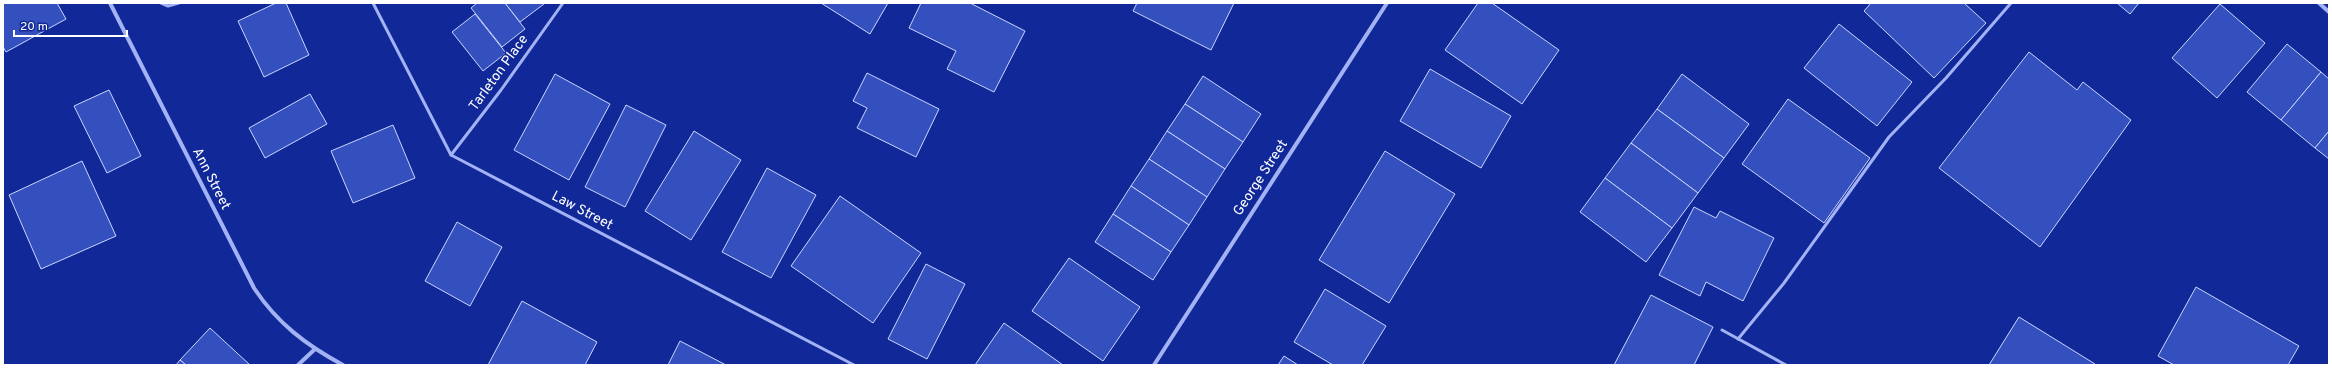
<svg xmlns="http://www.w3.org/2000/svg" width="2332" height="368" viewBox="0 0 2332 368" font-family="Overpass,sans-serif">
	<rect width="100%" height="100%" fill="#112998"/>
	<g fill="#3450bf" stroke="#cad5fe">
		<polygon points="3,3 57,3 66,19 6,52 3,47"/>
		<polygon points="276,3 286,3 309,55 264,77 238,21"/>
		<polygon points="477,3 505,3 525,29 502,47 471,8"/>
		<polygon points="505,3 543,3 544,4 520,22"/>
		<polygon points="821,3 888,3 870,34"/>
		<polygon points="921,3 970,3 1025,31 994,92 947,69 956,51 909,28"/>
		<polygon points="1137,3 1234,3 1211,50 1133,11"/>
		<polygon points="1478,3 1492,3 1559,50 1522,104 1445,50"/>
		<polygon points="1871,3 1964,3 1986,23 1934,78 1864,11"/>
		<polygon points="2117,3 2139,3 2130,14"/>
		<polygon points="2220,4 2265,43 2217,98 2172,58"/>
		<polygon points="475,14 506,53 483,71 452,32"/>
		<polygon points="1839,24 1912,82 1877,126 1804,68"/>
		<polygon points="2287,44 2321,72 2281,120 2247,92"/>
		<polygon points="2029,52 2077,90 2083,82 2131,120 2040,247 1939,168"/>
		<polygon points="1430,69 1511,116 1481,168 1400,121"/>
		<polygon points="2321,72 2329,79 2329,131 2315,148 2281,120"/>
		<polygon points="867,73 939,109 916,157 857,128 867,108 853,101"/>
		<polygon points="555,74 610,104 569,180 514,150"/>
		<polygon points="1682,74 1749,124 1724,158 1657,109"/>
		<polygon points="1203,76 1261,114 1243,142 1185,104"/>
		<polygon points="109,90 141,156 107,173 74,106"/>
		<polygon points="310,94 327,124 265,158 249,128"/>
		<polygon points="1788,99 1870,158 1824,223 1742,164"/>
		<polygon points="1185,104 1243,142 1225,169 1167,131"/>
		<polygon points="626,105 666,125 625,207 585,187"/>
		<polygon points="1657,109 1724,158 1698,193 1631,143"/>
		<polygon points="393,125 415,178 353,203 331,151"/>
		<polygon points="694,131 741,160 691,240 645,211"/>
		<polygon points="1167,131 1225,169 1207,197 1149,159"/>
		<polygon points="2329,131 2329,159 2315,148"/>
		<polygon points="1631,143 1698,193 1672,228 1605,178"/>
		<polygon points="1385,151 1455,194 1389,303 1319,260"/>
		<polygon points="1149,159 1207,197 1189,225 1131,186"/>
		<polygon points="82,161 116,236 41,269 9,195"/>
		<polygon points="767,168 816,195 771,278 722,252"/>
		<polygon points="1605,178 1672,228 1646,262 1580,212"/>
		<polygon points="1131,186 1189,225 1171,252 1113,214"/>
		<polygon points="840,196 921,253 873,323 791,266"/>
		<polygon points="1694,207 1716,218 1720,211 1774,238 1743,301 1706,282 1700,296 1659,275"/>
		<polygon points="1113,214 1171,252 1153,280 1095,242"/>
		<polygon points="457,222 502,247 470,306 425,281"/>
		<polygon points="1069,258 1140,307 1103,361 1032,311"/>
		<polygon points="926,264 965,284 927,359 888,339"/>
		<polygon points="2196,287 2299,346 2288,365 2174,365 2158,356"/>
		<polygon points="1325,289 1386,326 1362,365 1333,365 1294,342"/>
		<polygon points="1651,295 1713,327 1694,365 1614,365"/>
		<polygon points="522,301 597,342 585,365 488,365"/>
		<polygon points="2019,317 2095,364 2094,365 1989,365"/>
		<polygon points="1004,323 1063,365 975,365"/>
		<polygon points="210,328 250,365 186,365 180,360"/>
		<polygon points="680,341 726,365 668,365"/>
		<polygon points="1284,356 1298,365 1278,365"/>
		<polygon points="180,360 186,365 176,365"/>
	</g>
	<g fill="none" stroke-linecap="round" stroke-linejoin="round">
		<g stroke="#a2b2f4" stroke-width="3">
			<polyline points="161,3 168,6 179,3"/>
			<polyline points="373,3 451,155 854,365"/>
			<polyline points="451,155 501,90 563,3"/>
			<polyline points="1722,330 1786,365"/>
			<polyline points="1738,339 1784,283 1889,137 1946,78 2011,3"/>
		</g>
		<g stroke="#a2b2f4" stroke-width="4">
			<path d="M110 3 254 288C277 323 306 345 343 365"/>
			<polyline points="2319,3 2329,12"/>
			<polyline points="298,365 314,350"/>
			<polyline points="1154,365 1387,3"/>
		</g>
	</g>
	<g text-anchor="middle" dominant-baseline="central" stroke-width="3" stroke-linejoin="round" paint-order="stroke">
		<g font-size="14" fill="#fff" stroke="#112998">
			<text transform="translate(499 73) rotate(-54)">Tarleton Place</text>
			<text transform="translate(1261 178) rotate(-57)">George Street</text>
			<text transform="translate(211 179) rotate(63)">Ann Street</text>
			<text transform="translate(582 211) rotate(28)">Law Street</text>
		</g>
	</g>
	<rect width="2332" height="368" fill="none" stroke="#ffffff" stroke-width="8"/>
	<path d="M14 30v6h113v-6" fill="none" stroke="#ffffff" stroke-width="2"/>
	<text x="20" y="30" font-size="12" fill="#ffffff" stroke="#112998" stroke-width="3" paint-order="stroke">20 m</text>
</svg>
